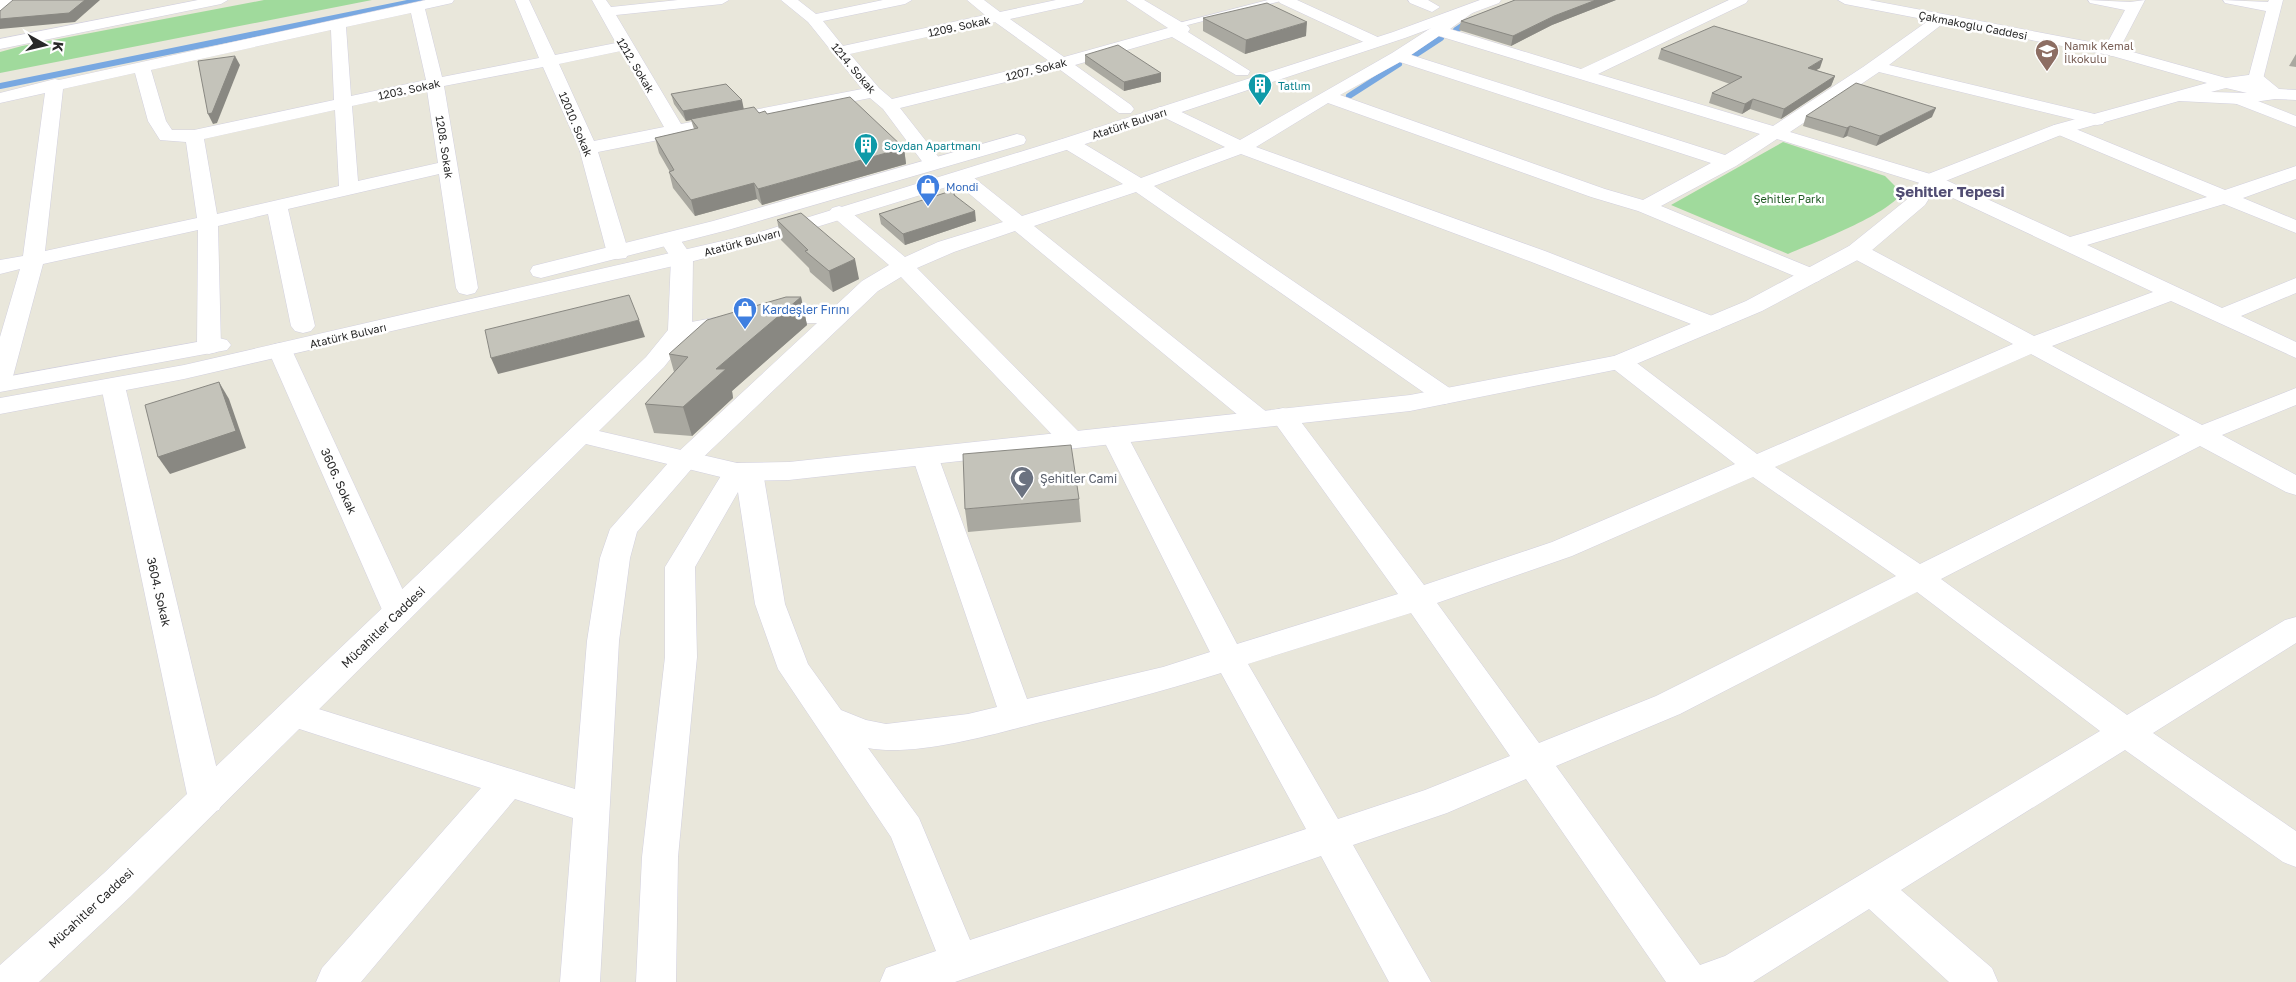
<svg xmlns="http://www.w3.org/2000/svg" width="2296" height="982" viewBox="0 0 2296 982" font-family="'Golos Text',sans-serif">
	<rect width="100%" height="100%" fill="#e9e7db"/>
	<g fill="#a0da9c">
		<polygon points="264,0 372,0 0,73 0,52 22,46"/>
		<path d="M1783 142 1885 176 1902 193C1887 215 1816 242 1788 254L1671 205Z"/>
	</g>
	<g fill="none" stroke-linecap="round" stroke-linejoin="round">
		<g stroke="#78a8e1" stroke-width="6">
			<polyline points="1456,30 1471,20"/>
			<polyline points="1415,55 1441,38"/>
			<polyline points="0,86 422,0"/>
			<polyline points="1349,96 1399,64"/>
		</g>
		<g stroke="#d2d0df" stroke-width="1">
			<polygon id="service" points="1268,0 1285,0 1176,28 1171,25"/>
		</g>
		<g stroke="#d2d0df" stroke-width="1">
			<g id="minor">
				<polygon points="198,0 228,0 221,4 0,49 0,39"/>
				<path d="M426 0H454L452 3 425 9 442 77 539 58 515 0H529L555 55 616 43 592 0H606L611 7 678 0H729L722 4 616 15 681 124 862 89 808 22 781 0H798L816 14 883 0H912L905 4 823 21 843 46 985 15 967 0H984L1000 12 1056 0H1084L1082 3 1010 19 1064 57 1168 28 1126 0H1144L1188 26 1190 29 1188 32 1250 71 1248 75H1236L1172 37 1075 65 1131 105 1134 109 1131 113H1119L1059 69 900 108 944 164 941 168H927L883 109 870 98 598 152 629 253 626 258 618 259 610 258 607 253 579 148 543 67 444 86 478 288 475 293 467 295 459 293 456 288 439 174 288 209 315 326 311 331 303 333 295 331 291 326 268 214 218 226 221 347 217 352 209 354 201 352 197 347 198 230 43 264 12 380 9 385 0 387V337L20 269 0 274V260L23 256 45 93 0 103V93L55 79 59 80ZM411 13 426 80 351 96 346 27ZM995 22 1049 61 892 99 879 88 850 54ZM331 30 334 100 194 130H172L166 121 151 70ZM621 51 664 127 594 141 559 64ZM135 73 148 121 160 140 186 142 197 218 45 251 63 89ZM427 90 438 163 358 181 352 106ZM335 110 339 186 217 214 204 139Z"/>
				<polygon points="1408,0 1428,0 1440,7 1432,12 1410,3"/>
				<path d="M1729 0H1748L1746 3 1598 74 1773 126 1863 67 1935 16H1945L1948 19 1945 22 1889 65 2103 116 2106 120 2103 124 2097 125 1879 72 1790 132 1937 176 2070 237 2207 197 2054 133 2051 129 2054 125H2066L2225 190 2296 166V179L2243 198 2296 220V233L2224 204 2087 245 2222 308 2296 278V293L2241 316 2296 342V358L2171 301 2052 346 2202 425 2296 388V405L2222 435 2296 475V495L2286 492 2200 446 1941 579 2127 715 2285 620 2296 617V643L2153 733 2296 831V867L2283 862 2125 750 1901 890 1992 968 1998 982H1949L1869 909 1753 982H1666L1526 779 1447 813 1353 845 1431 982H1389L1321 856 955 982H880L886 968 936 951 891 837 778 669 755 604 738 492 695 567 697 657 678 857 676 982H636L642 857 665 657V567L727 466 737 463 759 466 763 472 785 604 808 664 841 710 866 720 886 724 968 714 997 707 912 456 916 450 925 448 934 450 938 456 1027 699 1163 667 1210 652 1101 435 1105 429 1114 427 1123 429 1127 435 1237 644 1398 594 1270 416 1274 410 1283 408 1292 410 1424 585 1552 542 1735 464 1611 367 1608 362 1611 357 1620 355 1629 357 1757 454 2013 344 1849 256 1846 251 1849 246 1857 245 1865 246 2034 336 2153 292 1923 184 1777 139 1736 166 1661 206 1819 271 1822 276 1819 281 1811 283 1638 211 1591 197 1328 103 1256 147 1545 251 1720 319 1724 324 1720 329 1712 331 1704 329 1529 261 1241 154 1154 186 1454 391 1458 396 1454 401 1445 404 1436 401 1136 192 1034 226 1268 413 1272 419 1268 425 1259 427 1250 425 1015 231 954 252 917 268 1080 433 1084 439 1080 445 1071 447 1062 445 901 277 878 291 694 466 637 532 630 558 619 641 600 982H560L573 818 515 799 361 982H316L322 968 481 788 281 723 276 714 281 705 293 701 575 789 587 641 600 558 610 529 676 454 817 323H764L680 338 672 336 668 331 672 326 680 324 764 309H832L862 281 889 265 832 216 829 212 832 208 839 206 846 208 905 257 938 242 1003 222 954 181 951 177 954 173H968L1022 216 1123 184 1062 147 1060 143 1062 139H1076L1141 178 1225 147 1159 115 1156 111 1159 107H1171L1240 140 1392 53 1462 8 1467 6 1475 11 1450 29 1581 69ZM1439 36 1760 134 1725 155 1411 55ZM1400 62 1711 163 1643 200 1605 189 1340 95ZM2031 354 2180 435 1920 564 1775 467ZM1753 477 1896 576 1656 696 1539 743 1437 603 1572 556ZM1917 592 2100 731 1725 956 1700 965 1556 766 1680 714ZM1411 613 1510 756 1425 790 1338 819 1248 664ZM1221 673 1306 829 970 940 919 818 868 748C914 757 991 735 1037 723 1099 708 1160 692 1221 673Z"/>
				<polygon points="2088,0 2130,2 2145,0 2117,54 2111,56 2103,51 2125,10 2090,3"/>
				<polygon points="2223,0 2268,2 2269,0 2283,0 2262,83 2250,83 2248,79 2266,11 2225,3"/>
				<polygon points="2240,94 2296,116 2296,127 2234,103 2231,99 2234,95"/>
				<polygon points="280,343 288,345 292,350 413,612 409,620 398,623 387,620 383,612 268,350 272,345"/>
				<polygon points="113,379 122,381 125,386 224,799 219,810 206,814 193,810 188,799 101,386 104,381"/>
			</g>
		</g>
		<g stroke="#d2d0df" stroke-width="1">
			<g id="tertiary">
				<polygon points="0,0 14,0 5,9 0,11"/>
				<polygon points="1278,0 1297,0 1382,39 1384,42 1382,45 1370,45 1280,3"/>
				<path d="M1838 0H1869L2111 46 2226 78 2256 74 2262 75 2279 89 2296 90V100L2275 99 2240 104 2179 101 2066 133 1938 184 1925 205 1865 256 1762 311 1629 367 1410 411 789 480 737 481 586 444 130 897 39 982H0V965L104 873 646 357 668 330 671 258 659 239 663 235 670 233 677 235 693 258 692 331 664 367 599 431 737 463 789 462 1410 395 1614 356 1746 301 1849 246 1910 197 1923 176 2054 125 2207 83 2109 55 1845 4ZM2226 88 2247 93 2211 92Z"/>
			</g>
		</g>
		<g stroke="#d2d0df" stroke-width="1">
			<g id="secondary">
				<polygon points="1480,0 1501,0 1499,3 1405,38 1076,147 771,241 682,264 184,379 0,414 0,398 184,365 757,233 1062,139 1393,32"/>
				<polygon points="1017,134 1024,136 1026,140 1024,144 728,230 541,278 533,276 530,271 533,266 713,221"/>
				<polygon points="219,338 227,340 231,345 227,350 0,392 0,378"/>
			</g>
		</g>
		<use href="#service" fill="#fff" fill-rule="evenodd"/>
		<use href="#minor" fill="#fff" fill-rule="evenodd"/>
		<use href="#tertiary" fill="#fff" fill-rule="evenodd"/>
		<use href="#secondary" fill="#fff" fill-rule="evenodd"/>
	</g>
	<g fill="#a9a8a0">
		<polygon points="1515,0 1616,0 1552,25 1511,46 1459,30 1461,21"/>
		<polygon points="1203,18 1306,36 1245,54 1203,31"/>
		<polygon points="1661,49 1820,68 1816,70 1835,76 1831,86 1781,119 1750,109 1742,114 1709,103 1712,93 1730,84 1658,59"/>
		<polygon points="2296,54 2296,67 2289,66"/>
		<polygon points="1085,55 1161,73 1161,82 1124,91 1085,64"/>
		<polygon points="671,94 767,114 904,148 906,164 762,205 757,199 695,216 673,188 669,172 670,172 659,153 655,138 694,129 691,120 686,121 674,104"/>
		<polygon points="1806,116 1932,117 1876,146 1847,136 1843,138 1803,126"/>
		<polygon points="954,190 955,195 976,221 905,245 881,224 879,214"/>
		<polygon points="777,220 859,279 833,292 810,272 809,268 781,240"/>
		<polygon points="801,297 807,325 732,391 733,398 692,436 654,433 645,404 674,372 669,354"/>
		<polygon points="1079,499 1081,522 968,532 965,509"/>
	</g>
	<g fill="#898882">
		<polygon points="85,0 100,0 75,22 0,29 0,19"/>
		<polygon points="1596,0 1616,0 1552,25 1511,46 1513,36 1554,16"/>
		<polygon points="1307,22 1306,36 1245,54 1246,40"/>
		<polygon points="235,56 240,65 217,123 213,124 208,114"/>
		<polygon points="1823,59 1820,68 1804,77 1808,68"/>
		<polygon points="1161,73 1161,82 1124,91 1124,82"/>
		<polygon points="1835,76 1831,86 1781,119 1784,109"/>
		<polygon points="1753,99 1750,109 1742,114 1745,104"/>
		<polygon points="742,100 744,110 686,121 683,111"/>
		<polygon points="1936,108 1932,117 1876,146 1880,136"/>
		<polygon points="1850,126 1847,136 1843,138 1847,128"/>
		<polygon points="904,148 906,164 762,205 758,189"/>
		<polygon points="754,183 757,199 695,216 691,200"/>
		<polygon points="975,211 976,221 905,245 903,234"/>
		<polygon points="855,259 859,279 833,292 829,271"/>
		<polygon points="801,297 807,325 732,391 733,398 692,436 683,407 716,369"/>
		<polygon points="639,320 645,337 498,374 491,358"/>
		<polygon points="219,382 229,399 246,448 170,474 158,457"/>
	</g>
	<g fill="#c4c3ba" stroke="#898882">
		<polygon points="13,0 85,0 69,13 0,19 0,11"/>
		<polygon points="1515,0 1596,0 1554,16 1513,36 1461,21"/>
		<polygon points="1267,3 1307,22 1246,40 1203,18"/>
		<polygon points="1714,26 1823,59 1808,68 1835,76 1784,109 1753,99 1745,104 1712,93 1742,77 1661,49"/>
		<polygon points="1118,45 1161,73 1124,82 1085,55"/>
		<polygon points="235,56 212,113 208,114 198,61"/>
		<polygon points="1856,83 1936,108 1880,136 1850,126 1847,128 1806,116"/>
		<polygon points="726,84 742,100 683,111 671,94"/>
		<polygon points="850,97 904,148 758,189 754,183 691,200 669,172 674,170 655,138 698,128 691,119 754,107 759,113 765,111 767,114"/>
		<polygon points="954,190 954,195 975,211 903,234 879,214"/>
		<polygon points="801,213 855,259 829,271 805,251 808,250 777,220"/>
		<polygon points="629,295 639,320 491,358 485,330"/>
		<polygon points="786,297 801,297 716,369 726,369 683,407 645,404 688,357 669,354 707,320"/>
		<polygon points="219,382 236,431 158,457 145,405"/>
		<polygon points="1071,445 1079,499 965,509 963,454"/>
	</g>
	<defs>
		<g id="school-pin" transform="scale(1.25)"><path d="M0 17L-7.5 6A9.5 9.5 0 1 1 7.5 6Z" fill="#8d6e63" stroke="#fff"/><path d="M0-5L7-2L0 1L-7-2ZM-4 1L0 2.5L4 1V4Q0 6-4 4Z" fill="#fff"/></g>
		<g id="building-pin" transform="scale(1.25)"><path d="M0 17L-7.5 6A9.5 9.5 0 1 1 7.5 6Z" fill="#0f9aa8" stroke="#fff"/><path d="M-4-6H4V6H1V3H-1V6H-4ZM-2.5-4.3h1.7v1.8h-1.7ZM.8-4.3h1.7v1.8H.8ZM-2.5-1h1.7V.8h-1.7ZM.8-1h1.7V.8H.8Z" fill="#fff"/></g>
		<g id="shop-pin" transform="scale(1.25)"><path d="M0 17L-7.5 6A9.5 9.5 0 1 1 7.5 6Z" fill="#3f7fe0" stroke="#fff"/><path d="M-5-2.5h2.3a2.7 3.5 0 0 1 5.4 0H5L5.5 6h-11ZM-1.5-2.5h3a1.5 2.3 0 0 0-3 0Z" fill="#fff"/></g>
		<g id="mosque-pin" transform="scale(1.25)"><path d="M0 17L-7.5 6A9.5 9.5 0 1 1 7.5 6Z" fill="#6b7280" stroke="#fff"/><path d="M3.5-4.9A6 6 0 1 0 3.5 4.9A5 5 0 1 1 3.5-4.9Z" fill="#fff"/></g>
	</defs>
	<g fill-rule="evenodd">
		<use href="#school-pin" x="2047" y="51"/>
		<use href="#building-pin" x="1260" y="85"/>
		<use href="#building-pin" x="866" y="145"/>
		<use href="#shop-pin" x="928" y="186"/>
		<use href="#shop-pin" x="745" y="309"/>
		<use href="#mosque-pin" x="1022" y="478"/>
	</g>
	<g text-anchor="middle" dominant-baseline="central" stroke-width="5" stroke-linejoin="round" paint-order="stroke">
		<g font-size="11" fill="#282828" stroke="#fff">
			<text transform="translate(1973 25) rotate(11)">Çakmakoğlu Caddesi</text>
			<text transform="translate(959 26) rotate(-12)">1209. Sokak</text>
			<text transform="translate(636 65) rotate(59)">1212. Sokak</text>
			<text transform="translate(854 68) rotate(50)">1214. Sokak</text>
			<text transform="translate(1036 69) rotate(-14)">1207. Sokak</text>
			<text transform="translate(409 89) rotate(-12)">1203. Sokak</text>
			<text transform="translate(1129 123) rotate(-18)">Atatürk Bulvarı</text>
			<text transform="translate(576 124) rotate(67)">12010. Sokak</text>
			<text transform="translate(445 147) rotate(81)">1208. Sokak</text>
			<text transform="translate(742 242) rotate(-15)">Atatürk Bulvarı</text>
			<text transform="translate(348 335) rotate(-13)">Atatürk Bulvarı</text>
		</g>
		<g font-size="11" fill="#785e54" stroke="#fff" text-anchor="start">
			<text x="2064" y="45">Namık Kemal<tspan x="2064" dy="13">İlkokulu</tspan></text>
		</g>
		<g font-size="11" fill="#0d838f" stroke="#fff" text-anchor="start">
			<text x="1278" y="85">Tatlım</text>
			<text x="884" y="145">Soydan Apartmanı</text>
		</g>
		<g font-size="11" fill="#366cbe" stroke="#fff" text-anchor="start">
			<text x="946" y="186">Mondi</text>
		</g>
		<g font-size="11" fill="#215c25" stroke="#fff">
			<text x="1789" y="198">Şehitler Parkı</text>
		</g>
		<g font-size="12" fill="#366cbe" stroke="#fff" text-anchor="start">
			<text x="762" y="309">Kardeşler Fırını</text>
		</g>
		<g font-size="12" fill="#5b616d" stroke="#fff" text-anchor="start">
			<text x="1040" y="478">Şehitler Cami</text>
		</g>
		<g font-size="12" fill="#282828" stroke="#fff">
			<text transform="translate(339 481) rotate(66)">3606. Sokak</text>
			<text transform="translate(159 592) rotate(77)">3604. Sokak</text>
			<text transform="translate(383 627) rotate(-44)">Mücahitler Caddesi</text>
			<text transform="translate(91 908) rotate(-43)">Mücahitler Caddesi</text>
		</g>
		<g font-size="15" font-weight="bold" fill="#514d73" stroke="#fff">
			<text x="1950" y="191">Şehitler Tepesi</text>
		</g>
	</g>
	<g transform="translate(45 45) rotate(98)" stroke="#ffffff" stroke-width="4" paint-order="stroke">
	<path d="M0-4L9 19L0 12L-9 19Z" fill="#282828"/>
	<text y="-8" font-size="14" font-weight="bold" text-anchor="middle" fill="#282828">K</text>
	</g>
</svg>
